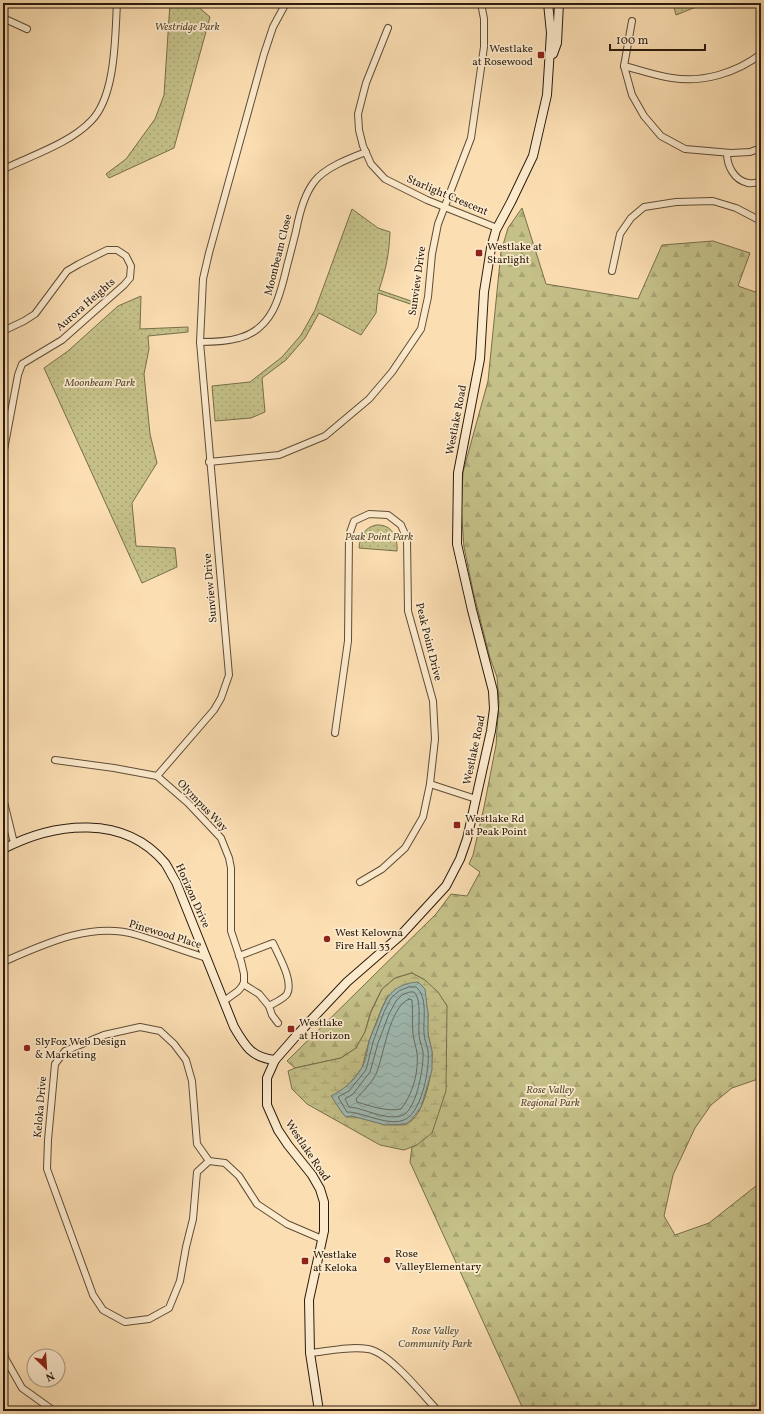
<svg xmlns="http://www.w3.org/2000/svg" width="764" height="1414" viewBox="0 0 764 1414" font-family="Vollkorn,serif">
	<defs>
		<pattern id="grass-dots" width="8" height="8" patternUnits="userSpaceOnUse"><rect width="8" height="8" fill="#c4c088"/><path d="M2 2h.1M6 6h.1" fill="none" stroke="#a9a474" stroke-width="1.8" stroke-linecap="round"/></pattern>
		<pattern id="forest-firs" width="22" height="20" patternUnits="userSpaceOnUse"><rect width="22" height="20" fill="#c4c088"/><path d="M5 1l3.5 6h-7zM16 11l3.5 6h-7z" fill="#a9a474"/></pattern>
		<pattern id="wetland-marsh" width="20" height="14" patternUnits="userSpaceOnUse"><rect width="20" height="14" fill="#c4c088"/><path d="M1 5h8M5 5V1M11 12h8M15 12V8" fill="none" stroke="#a9a474"/></pattern>
		<pattern id="water-waves" width="16" height="10" patternUnits="userSpaceOnUse"><rect width="16" height="10" fill="#a0bbb4"/><path d="M0 5q4-4 8 0t8 0" fill="none" stroke="#8aa09a"/></pattern>
	</defs>
	<rect width="100%" height="100%" fill="#fbdeb2"/>
	<filter id="stains"><feTurbulence type="fractalNoise" baseFrequency=".005" numOctaves="4"/><feColorMatrix values="0 0 0 0 .2 0 0 0 0 .09 0 0 0 0 .02 0 0 0 .5 -.17"/></filter>
	<radialGradient id="worn" r=".72"><stop offset=".6" stop-color="#630" stop-opacity="0"/><stop offset="1" stop-color="#630" stop-opacity=".3"/></radialGradient>
	<g fill="url(#grass-dots)" stroke="#776e4a">
		<polygon points="170,3 194,3 210,17 174,148 109,178 106,174 126,159 155,119 164,95"/>
		<polygon points="673,3 695,3 696,7 676,15"/>
		<path d="M352 209 378 228 390 232C389 255 386 269 379 290L417 303 416 306 378 293 376 313 361 335 319 313 305 338 286 360 262 378 265 412 251 418 215 421 212 386 250 382 282 357 301 335 315 310Z"/>
		<polygon points="141,296 140,329 188,327 188,332 148,336 149,349 144,374 150,434 157,463 132,503 136,546 175,548 177,567 142,583 44,368 68,351 118,306"/>
		<path d="M376 525C392 524 398 537 397 551L359 548C360 536 364 528 376 525Z"/>
	</g>
	<polygon fill="url(#forest-firs)" stroke="#776e4a" points="522,208 546,284 638,299 662,245 713,241 750,253 738,286 761,294 761,1078 732,1088 711,1105 695,1128 673,1175 664,1216 675,1235 709,1223 761,1182 761,1411 524,1411 410,1162 412,1147 417,1145 425,980 412,973 395,978 382,989 371,1011 365,1032 356,1048 341,1058 295,1068 287,1061 436,914 451,894 467,896 480,872 469,864 473,855 484,807 496,745 499,702 497,677 490,658 473,591 464,547 461,507 463,472 488,381 501,252 508,228"/>
	<path fill="url(#wetland-marsh)" stroke="#776e4a" fill-rule="evenodd" d="M412 973 425 980 438 992 447 1006 446 1091 432 1133 417 1145 404 1150 380 1145 307 1104 292 1089 288 1071 295 1068 341 1058 356 1048 365 1032 371 1012 382 989 395 978ZM388 995 428 1013C428 1020 427 1027 428 1034 429 1040 431 1046 432 1052 433 1070 425 1117 406 1124 403 1125 400 1125 397 1125 379 1126 363 1115 346 1117L332 1096 346 1088 362 1068 369 1041 381 1010Z"/>
	<path fill="url(#water-waves)" stroke="#717b71" d="M418 982 425 989 426 998 428 1013V1034L432 1051V1070L421 1107 412 1119 406 1124 385 1125 352 1116 346 1117 343 1114 331 1096C344 1089 353 1082 361 1069 366 1062 367 1051 369 1042 371 1035 374 1029 377 1022 385 999 391 984 418 982Z"/>
	<g fill="none" stroke-linecap="round" stroke-linejoin="round">
		<g stroke="#656b60" stroke-width="1">
			<path d="M409 987H416C428 997 423 1019 424 1033 424 1039 427 1045 428 1051 430 1068 422 1110 406 1119 390 1128 364 1112 347 1112L338 1097 349 1091 366 1070 373 1042 384 1012 391 998 399 991Z"/>
			<path d="M410 992H414C422 999 418 1023 419 1034 419 1040 422 1046 423 1052 424 1065 417 1109 403 1115 387 1122 365 1108 349 1107L345 1099 353 1094 370 1072 378 1043 389 1014 396 1001 402 995Z"/>
			<path d="M409 999 412 1000C413 1012 412 1023 413 1034 414 1041 416 1047 417 1053 419 1071 413 1094 401 1109 386 1112 371 1106 357 1102L356 1099C362 1092 372 1083 376 1074 384 1056 389 1007 409 999Z"/>
		</g>
		<g stroke="#5e4c36" stroke-width="8">
			<g id="street">
				<polyline points="759,3 761,6"/>
				<polyline points="3,18 27,29"/>
				<polyline points="632,21 624,66 632,95 644,116 661,136 685,149 731,153 750,152 761,148"/>
				<polyline points="388,28 366,83 358,114 359,130 363,146 371,164 385,179 427,200 497,228"/>
				<path d="M624 66C640 70 656 76 672 78 703 83 736 73 761 54"/>
				<path d="M727 153C727 166 734 180 748 183 752 184 757 182 761 182"/>
				<path d="M6 168C33 155 70 143 91 121 116 96 115 36 117 3"/>
				<polyline points="612,271 620,234 631,218 644,207 676,202 713,201 736,208 761,221"/>
				<polyline points="3,331 24,321 35,314 67,271 79,264 107,250 117,250 126,256 131,266 130,278 124,285 62,340 22,364 18,375 3,455"/>
				<path d="M200 342C213 342 226 342 239 338 273 329 280 296 287 266 290 255 293 243 296 231 299 215 304 195 314 182 324 168 350 158 366 152"/>
				<polyline points="209,462 279,455 325,436 369,399 392,372 421,329 428,297 432,254 438,224 471,138 484,47 484,19 481,3"/>
				<polyline points="335,733 348,641 349,535 354,521 369,514 388,515 401,525 407,539 408,611 433,701 435,739 430,784 423,817 405,848 382,869 360,882"/>
				<polyline points="55,760 114,768 157,776 188,803 221,838 229,858 231,868 231,931 241,961 244,974 244,984 238,991 224,1001"/>
				<polyline points="157,776 214,710 221,698 229,675 200,342 203,279 209,253 264,54 273,27 286,3"/>
				<polyline points="430,784 476,799"/>
				<polyline points="3,798 14,843"/>
				<path d="M239 956 273 943C278 955 294 981 287 994 284 999 274 1003 269 1006L272 1015 278 1023"/>
				<path d="M3 962C44 944 92 921 137 935 161 942 183 951 207 958"/>
				<polyline points="243,984 259,994 269,1006"/>
				<polygon points="140,1027 160,1031 174,1044 186,1060 192,1081 197,1144 209,1161 197,1172 193,1219 186,1247 180,1281 169,1308 149,1319 125,1322 103,1310 93,1295 47,1169 48,1140 55,1064 65,1051 104,1035"/>
				<polyline points="209,1161 225,1163 239,1176 257,1204 287,1224 322,1239"/>
				<polyline points="3,1343 5,1358 22,1388 54,1411"/>
				<path d="M310 1353C329 1351 349 1346 368 1349 389 1352 423 1395 438 1411"/>
			</g>
		</g>
		<g stroke="#2a1b0d" stroke-width="10">
			<g id="secondary">
				<polyline points="553,54 557,43 559,3"/>
				<path d="M3 849C55 822 124 814 165 863 169 869 172 876 176 882L234 1027C245 1046 252 1058 275 1060"/>
				<polyline points="319,1411 310,1353 309,1300 324,1231 324,1202 320,1189 312,1175 288,1145 278,1130 267,1105 267,1078 275,1060 296,1036 347,982 401,935 446,886 460,859 467,839 491,731 494,709 493,691 472,610 457,544 458,473 480,359 484,292 491,248 496,230 511,202 533,156 547,95 551,33 548,3"/>
			</g>
		</g>
		<use href="#street" stroke="#fceacd" stroke-width="6"/>
		<use href="#secondary" stroke="#fceacd" stroke-width="8"/>
	</g>
	<g fill="#8f2418" stroke="#fceacd" stroke-width="1.5">
		<rect x="537" y="51" width="8" height="8" rx="2"/>
		<rect x="475" y="249" width="8" height="8" rx="2"/>
		<rect x="453" y="821" width="8" height="8" rx="2"/>
		<circle cx="327" cy="939" r="4"/>
		<rect x="287" y="1025" width="8" height="8" rx="2"/>
		<circle cx="27" cy="1048" r="4"/>
		<circle cx="387" cy="1260" r="4"/>
		<rect x="301" y="1257" width="8" height="8" rx="2"/>
	</g>
	<g text-anchor="middle" dominant-baseline="central" stroke-width="3.5" stroke-linejoin="round" paint-order="stroke">
		<g font-size="11" font-style="italic" fill="#584d32" stroke="#fceacd">
			<text x="187" y="27">Westridge Park</text>
			<text x="100" y="383">Moonbeam Park</text>
			<text x="379" y="537">Peak Point Park</text>
			<text x="550" y="1090">Rose Valley<tspan x="550" dy="13">Regional Park</tspan></text>
			<text x="435" y="1331">Rose Valley<tspan x="435" dy="13">Community Park</tspan></text>
		</g>
		<g font-size="11" fill="#2a1b0d" stroke="#fceacd" text-anchor="start">
			<text x="533" y="49" text-anchor="end">Westlake<tspan x="533" dy="13">at Rosewood</tspan></text>
			<text x="487" y="247">Westlake at<tspan x="487" dy="13">Starlight</tspan></text>
			<text x="465" y="819">Westlake Rd<tspan x="465" dy="13">at Peak Point</tspan></text>
			<text x="335" y="933">West Kelowna<tspan x="335" dy="13">Fire Hall 33</tspan></text>
			<text x="299" y="1023">Westlake<tspan x="299" dy="13">at Horizon</tspan></text>
			<text x="35" y="1042">SlyFox Web Design<tspan x="35" dy="13">&amp; Marketing</tspan></text>
			<text x="395" y="1254">Rose<tspan x="395" dy="13">ValleyElementary</tspan></text>
			<text x="313" y="1255">Westlake<tspan x="313" dy="13">at Keloka</tspan></text>
		</g>
		<g font-size="11" fill="#2a1b0d" stroke="#fceacd">
			<text transform="translate(447 196) rotate(23)">Starlight Crescent</text>
			<text transform="translate(279 255) rotate(-76)">Moonbeam Close</text>
			<text transform="translate(418 281) rotate(-82)">Sunview Drive</text>
			<text transform="translate(86 305) rotate(-41)">Aurora Heights</text>
			<text transform="translate(457 420) rotate(-79)">Westlake Road</text>
			<text transform="translate(211 588) rotate(-95)">Sunview Drive</text>
			<text transform="translate(428 642) rotate(76)">Peak Point Drive</text>
			<text transform="translate(475 750) rotate(-78)">Westlake Road</text>
			<text transform="translate(202 806) rotate(46)">Olympus Way</text>
			<text transform="translate(192 896) rotate(66)">Horizon Drive</text>
			<text transform="translate(165 935) rotate(17)">Pinewood Place</text>
			<text transform="translate(41 1107) rotate(-85)">Keloka Drive</text>
			<text transform="translate(307 1151) rotate(56)">Westlake Road</text>
		</g>
	</g>
	<rect width="764" height="1414" fill="none" stroke="#fbdeb2" stroke-width="16"/>
	<rect x="4" y="4" width="756" height="1406" fill="none" stroke="#2a1b0d" stroke-width="2"/>
	<rect x="8" y="8" width="748" height="1398" fill="none" stroke="#2a1b0d"/>
	<g transform="translate(46 1368) rotate(155)"><circle r="19" fill="#fceacd" stroke="#a89780"/>
	<path d="M0-3L7 15L0 10L-7 15Z" fill="#8f2418"/>
	<text y="-6" font-size="11" font-weight="bold" text-anchor="middle" fill="#2a1b0d">N</text>
	</g>
	<path d="M610 44v6h95v-6" fill="none" stroke="#2a1b0d" stroke-width="2"/>
	<text x="616" y="44" font-size="12" fill="#2a1b0d" stroke="#fceacd" stroke-width="3" paint-order="stroke">100 m</text>
	<rect width="100%" height="100%" filter="url(#stains)"/>
	<rect width="100%" height="100%" fill="url(#worn)"/>
</svg>
